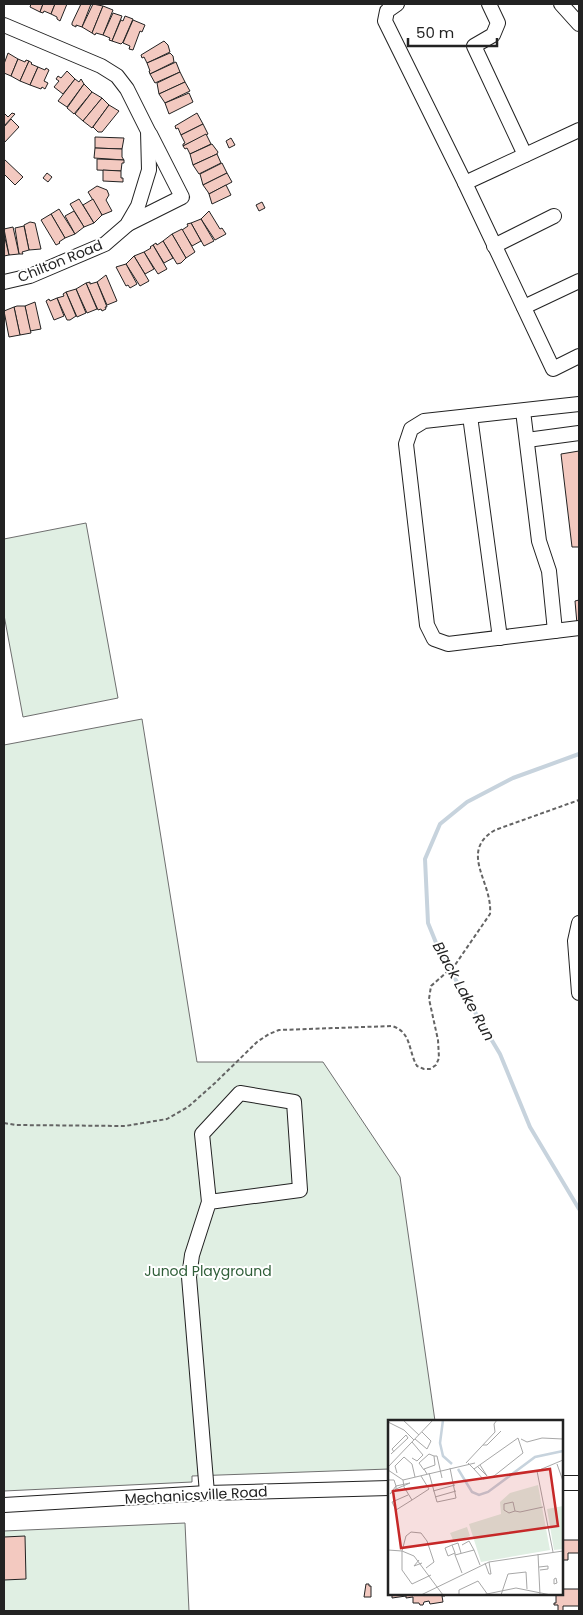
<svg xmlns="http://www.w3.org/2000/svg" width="583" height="1615" viewBox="0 0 583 1615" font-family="Poppins,sans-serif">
	<rect width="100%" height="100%" fill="#fff"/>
	<g fill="#e0efe3" stroke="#6f6f6f">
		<polygon points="86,523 118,698 23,717 4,615 4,539"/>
		<polygon points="142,719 197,1062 323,1062 400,1177 435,1421 389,1421 389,1469 192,1476 192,1482 4,1491 4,745"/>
		<polygon points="185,1523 189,1611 4,1611 4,1531"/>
	</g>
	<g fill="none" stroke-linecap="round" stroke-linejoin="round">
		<polyline stroke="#c7d3dd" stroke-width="4" points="579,754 513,778 467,802 440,824 425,859 428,923 441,955 500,1054 530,1127 579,1209"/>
	</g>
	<g fill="#f3c9c0" stroke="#222">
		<polygon points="31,4 43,4 40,12 30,7"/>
		<polygon points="43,4 55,4 51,14 44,11 43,13 40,12"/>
		<polygon points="55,4 67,4 60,21 57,19 57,17 51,14"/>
		<polygon points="81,4 91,4 82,27 76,25 76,27 72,25 72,23"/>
		<polygon points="93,4 103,6 92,33 82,27"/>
		<polygon points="103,6 113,10 103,35 96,33 95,35 92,33"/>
		<polygon points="113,13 122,16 112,41 109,40 110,38 103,35"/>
		<polygon points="125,16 133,19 123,42 121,44 112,41 120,22 121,20 123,21"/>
		<polygon points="133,20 145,25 142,32 140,31 133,50 129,49 130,46 123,43"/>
		<polygon points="164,41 168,45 170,52 147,63 144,57 142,58 141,55"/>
		<polygon points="8,53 18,59 11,76 4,73 4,64"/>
		<polygon points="170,53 173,56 174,62 150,74 149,71 150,71 147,63"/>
		<polygon points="18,59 25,62 26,60 29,61 20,81 11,76"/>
		<polygon points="29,61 32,63 31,64 38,67 30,85 20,81"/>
		<polygon points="176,62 180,72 155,83 150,74"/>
		<polygon points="38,67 45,70 46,68 49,70 44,81 48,83 45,89 42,87 41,89 30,85"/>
		<polygon points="67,71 75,79 63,94 54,87 59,81 56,79 58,76 61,78"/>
		<polygon points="180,72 185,82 159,94 157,83"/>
		<polygon points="75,79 79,82 81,79 84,84 67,107 58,101"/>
		<polygon points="185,82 190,91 165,103 159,94"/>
		<polygon points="84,84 92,92 74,114 67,108"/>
		<polygon points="92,92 102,98 83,121 75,114"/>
		<polygon points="189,93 193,102 169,114 165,103"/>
		<polygon points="102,98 109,105 92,128 83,121"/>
		<polygon points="109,105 119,111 102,132 98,132 93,127"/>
		<polygon points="4,113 8,117 12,113 15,114 4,126"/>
		<polygon points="197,113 203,124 181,135 178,128 176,129 175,126"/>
		<polygon points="11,119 19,127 4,143 4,127"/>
		<polygon points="203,124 208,134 183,146 183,144 185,143 181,135"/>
		<polygon points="206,134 211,144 190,154 187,148 185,149 183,146"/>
		<polygon points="95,137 124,138 122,149 95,148"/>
		<polygon points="231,138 235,145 229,148 226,141"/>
		<polygon points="212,144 218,152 217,154 193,165 190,154"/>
		<polygon points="95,148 122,149 122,157 124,160 94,158"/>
		<polygon points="217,154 221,163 199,174 193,165"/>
		<polygon points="4,159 23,177 15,185 4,174"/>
		<polygon points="97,159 124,160 124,163 122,163 121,171 97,170"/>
		<polygon points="222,163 227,173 203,185 200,174"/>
		<polygon points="103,170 121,171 121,178 123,178 123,182 103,181"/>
		<polygon points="47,173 52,177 48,182 43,178"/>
		<polygon points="227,173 232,182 209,194 208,192 203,185"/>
		<polygon points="226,185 231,195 212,204 209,194"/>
		<polygon points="97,186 107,190 109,195 106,200 112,211 102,215 88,192"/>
		<polygon points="79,199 94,223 84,227 70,204"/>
		<polygon points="93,199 102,215 94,223 83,205"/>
		<polygon points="262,202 265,208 259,211 256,205"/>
		<polygon points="59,209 75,234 65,238 51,214"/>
		<polygon points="74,211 84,227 75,234 65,216"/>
		<polygon points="209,211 220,229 222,228 226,234 215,240 201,219"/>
		<polygon points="51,214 65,238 59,242 60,243 56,245 41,220"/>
		<polygon points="201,219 214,241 204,246 191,223"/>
		<polygon points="30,222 35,223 41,249 29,250 24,225"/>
		<polygon points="191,223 201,241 192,246 182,230 188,226 187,224"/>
		<polygon points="24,226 29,250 22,252 23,254 19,254 15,228"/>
		<polygon points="13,227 19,254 9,255 4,229"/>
		<polygon points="182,229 195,252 186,258 172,234"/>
		<polygon points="4,234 9,255 4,256"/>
		<polygon points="172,234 186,258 181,263 177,264 163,241"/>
		<polygon points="163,241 173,258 164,263 153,245 156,243 157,245"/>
		<polygon points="153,245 167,269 158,274 144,252 151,248 150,247"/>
		<polygon points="144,252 154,269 145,274 134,256"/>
		<polygon points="134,256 149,281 140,286 126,264"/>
		<polygon points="126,264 137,284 130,288 128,285 126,286 116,267"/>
		<polygon points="106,275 117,301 107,305 97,282"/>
		<polygon points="90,282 90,284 97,282 107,307 105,307 106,309 102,311 101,309 98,310 86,283"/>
		<polygon points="86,283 97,309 87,313 76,289"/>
		<polygon points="76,289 86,313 77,317 66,292"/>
		<polygon points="66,292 76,316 70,320 67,320 57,298 64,296 63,294"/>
		<polygon points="57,298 64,316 54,320 46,301 49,299 50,301"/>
		<polygon points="35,302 41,329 30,331 25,306"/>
		<polygon points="17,306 25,306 31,333 20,335 14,307"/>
		<polygon points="14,307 20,335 9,337 4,311"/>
		<polygon points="579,451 579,547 572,547 561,454"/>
		<polygon points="579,600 579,624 577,624 575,601"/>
		<polygon points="25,1536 26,1579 4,1580 4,1537"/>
		<polygon points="562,1540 579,1540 579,1553 568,1553 568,1560 563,1560"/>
		<polygon points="366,1584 369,1584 369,1586 371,1586 371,1597 364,1597"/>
		<polygon points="562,1589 579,1589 579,1606 563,1606 563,1611 558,1611 558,1605 554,1605 554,1603 556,1603 556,1594 562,1594"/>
		<polygon points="392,1594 445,1594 445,1596 442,1596 443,1602 430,1604 429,1601 424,1602 423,1605 420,1605 419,1603 413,1603 413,1597 406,1598 406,1596 392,1598"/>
	</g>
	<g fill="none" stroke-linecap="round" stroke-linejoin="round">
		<g stroke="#222" stroke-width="16">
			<g id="minor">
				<polyline points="397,4 387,11 385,21 465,183"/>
				<polyline points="489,4 498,23 493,35 474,46 525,155"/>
				<polyline points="561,4 579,24"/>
				<polyline points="4,25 101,66 117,76 127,89 148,131 149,170 138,206 127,225 105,244 30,276 4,282"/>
				<polyline points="579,130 465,183 553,369 579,356"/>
				<polyline points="128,224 182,197 150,134"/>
				<polyline points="494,246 554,216"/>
				<polyline points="524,307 579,281"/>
				<polyline points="579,404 424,421 411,429 406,444 427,625 434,639 448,644 579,628"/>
				<polyline points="523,411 539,541 549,571 555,631"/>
				<polyline points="470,416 500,638"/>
				<polyline points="527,440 579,433"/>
				<polyline points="579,923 575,941 579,993"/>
				<polyline points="562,1483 579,1483"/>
				<polyline points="207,1493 189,1277 192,1255 209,1202 300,1190 294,1102 240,1093 202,1134 209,1202"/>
				<polyline points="4,1505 207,1493 389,1488"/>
			</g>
		</g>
		<path stroke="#646464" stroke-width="2" stroke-dasharray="4 2.5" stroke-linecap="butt" d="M4 1123 16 1125 125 1126 167 1119 188 1107 215 1083 257 1042 269 1034 279 1030 392 1026C412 1032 408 1051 417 1066L424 1069H430L436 1065 439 1058 438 1040 429 999 431 986 455 965 490 914C493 882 458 852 495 830L579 800"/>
		<use href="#minor" stroke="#fff" stroke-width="14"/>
	</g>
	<g text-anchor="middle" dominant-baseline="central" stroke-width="4" stroke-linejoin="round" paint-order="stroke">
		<g font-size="14" fill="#222" stroke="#fff">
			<text transform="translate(60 261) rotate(-22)">Chilton Road</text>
			<text transform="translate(196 1495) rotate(-3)">Mechanicsville Road</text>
		</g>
		<g font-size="14" fill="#2f5e38" stroke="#fff">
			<text x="208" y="1271">Junod Playground</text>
		</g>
		<g font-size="15" font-style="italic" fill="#222" stroke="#fff">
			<text transform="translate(464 991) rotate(61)">Black Lake Run</text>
		</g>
	</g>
	<g transform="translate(388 1420)">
		<rect width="175" height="175" fill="#fff"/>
		<path d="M150 65 162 130 93 142 81 104 113 94 112 82 122 73ZM175 86V129L166 130 159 89ZM79 107 82 116 66 122 62 113Z" fill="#e0efe3"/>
		<path fill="none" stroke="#c7d3dd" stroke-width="2.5" d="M55 0 52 23 55 36 64 44M70 49 84 72 91 75 100 72 147 37 175 31"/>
		<path fill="none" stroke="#a7a7a7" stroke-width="1" d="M15 0 31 15M0 2 16 10 26 20M27 19 39 29 43 21 34 12M133 19 139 22 154 18 175 19M95 25H99L113 11M3 34 20 18 18 15 4 29 6 32M24 38 29 41 35 35 24 22M78 43 107 12 106 4 109 0M80 43 86 49 130 18 135 33 106 56 95 59 86 49M169 44 175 61M0 47 45 0M90 47 99 56 92 45M0 50 15 60 87 43M36 50 31 43 41 34 46 36M9 53 7 46 16 37 24 44 27 57M41 53 49 82 68 78 62 48M39 54 36 49 47 45 46 36H49L54 58M0 60H6L8 66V69L22 63 8 66 2 74 8 69M15 60 16 67 24 80 41 69 33 56M45 71 67 65M20 75 4 82 8 90 24 80M47 77 68 71M127 91 121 93 116 90V84L125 82 127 91 132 92 155 87M64 125 70 123 73 133M74 125 81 121 86 130M0 130 14 131 26 136 55 175M165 132 149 51 175 40M67 133 60 136 57 128 64 125 67 133V135M150 134 152 175M31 140 26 146 34 143M97 143 101 154H103L101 142M151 147 160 146V149L152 150M38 148 46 142 39 121 33 113 23 112 18 116 14 131V150L24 164 43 155M74 153 67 135 86 130 92 145M168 158 169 163 166 164V159ZM33 175 101 142 175 131M71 175V170L90 161 100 175M94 175 128 168 163 175M113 175 120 154 138 152 139 169"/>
		<path fill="#c62828" fill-opacity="0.15" stroke="#c62828" stroke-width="2.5" d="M162 49 170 106 13 128 5 71Z"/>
		<rect width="175" height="175" fill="none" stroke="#222" stroke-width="2.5"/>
	</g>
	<rect width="583" height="1615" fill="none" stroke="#222222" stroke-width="10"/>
	<path d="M408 38v8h89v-8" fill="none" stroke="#222222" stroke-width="2.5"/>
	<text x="416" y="38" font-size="15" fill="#222222" stroke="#ffffff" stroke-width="4" paint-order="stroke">50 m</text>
</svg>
